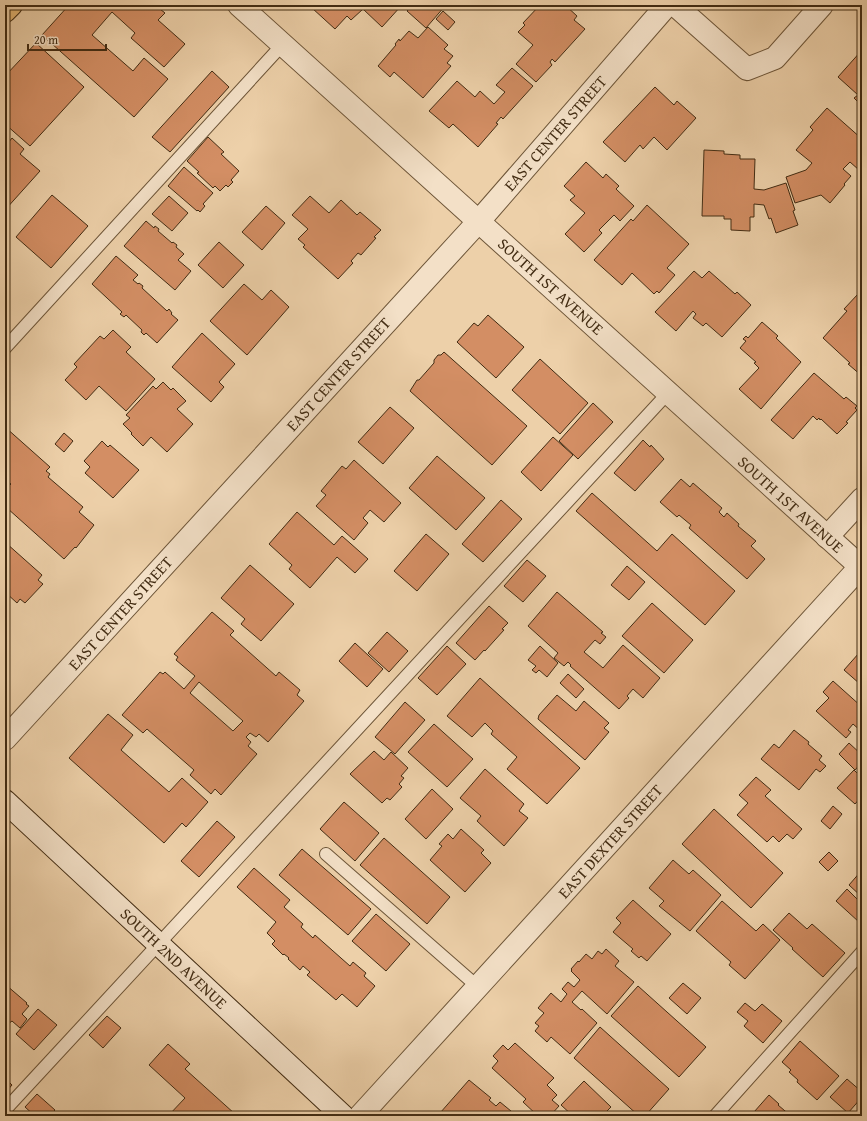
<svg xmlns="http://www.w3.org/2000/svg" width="867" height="1121" viewBox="0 0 867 1121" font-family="'Gentium Book Plus',serif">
	<rect width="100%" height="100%" fill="#edd0a9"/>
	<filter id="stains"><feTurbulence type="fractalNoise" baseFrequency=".005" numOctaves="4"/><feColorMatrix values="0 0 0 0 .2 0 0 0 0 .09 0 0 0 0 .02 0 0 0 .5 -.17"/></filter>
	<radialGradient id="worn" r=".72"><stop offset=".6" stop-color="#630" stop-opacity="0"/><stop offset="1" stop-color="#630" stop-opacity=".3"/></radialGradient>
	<g fill="#d38e64" stroke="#422c13" fill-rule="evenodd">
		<polygon points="69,5 155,5 165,13 158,20 185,44 164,67 131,38 135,33 112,12 92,35 133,71 144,58 168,79 134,117 42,35"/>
		<polygon points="315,5 400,5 401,6 382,27 363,9 351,20 347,16 335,29 312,8"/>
		<polygon points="412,5 443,5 445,6 426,28 407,11"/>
		<polygon points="540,5 565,5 577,16 574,20 585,29 555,62 552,59 550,62 552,65 536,82 516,64 533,45 518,32 525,25 523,23"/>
		<polygon points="443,11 455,22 448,30 436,19"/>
		<polygon points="428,27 448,45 444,49 453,56 447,63 451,66 423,98 394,72 390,77 378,66 396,45 395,44 399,39 400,41 409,31 418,38"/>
		<polygon points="36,43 84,87 30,146 5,124 5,76"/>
		<polygon points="862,50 862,106 854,98 858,95 838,77"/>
		<polygon points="512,68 533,86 503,119 501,117 496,123 498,124 478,147 453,124 449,128 429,111 457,81 475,97 480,91 494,104 505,92 496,85"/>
		<polygon points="212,71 229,87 170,152 152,137"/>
		<polygon points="655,87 674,105 677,101 696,118 667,150 654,137 643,149 640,145 625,162 603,142"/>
		<polygon points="827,108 862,139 862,166 859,170 850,162 843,169 851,176 844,184 845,185 830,203 821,195 795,203 786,177 806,170 812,163 796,150 813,130 810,127"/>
		<polygon points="208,137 224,152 221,154 239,171 231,180 233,182 228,187 226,185 220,191 215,186 213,188 197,173 199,172 187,161"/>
		<polygon points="12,138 24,149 20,154 40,171 5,210 5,140 8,143"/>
		<polygon points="704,150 724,151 724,154 740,155 740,159 755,159 754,189 764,190 786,183 795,210 793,211 798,225 776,233 771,218 769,219 764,205 754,204 754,217 750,217 750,231 731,230 731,219 724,219 724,216 702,216"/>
		<polygon points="586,162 603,178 606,174 619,186 616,189 634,206 620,221 614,215 599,230 602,233 584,252 565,234 585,213 570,200 575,196 564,186"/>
		<polygon points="184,167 213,193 203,204 205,206 200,212 198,210 197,211 168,186"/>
		<polygon points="52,195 88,226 51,268 16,237"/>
		<polygon points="169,196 188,213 172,231 152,214"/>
		<polygon points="310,196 329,213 341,200 357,215 360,212 381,230 374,237 376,238 361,255 358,253 351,261 353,263 338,279 303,247 305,245 298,239 308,229 292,215"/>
		<polygon points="647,205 689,244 667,268 675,275 659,293 657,291 654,294 632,273 622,285 594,260 631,219 633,221"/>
		<polygon points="266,206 285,223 262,250 242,232"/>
		<polygon points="146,221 154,228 155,226 159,229 158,231 172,243 173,242 177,245 176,247 184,254 178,260 191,271 175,290 124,246"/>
		<polygon points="219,242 244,265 223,288 198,265"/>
		<polygon points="116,256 138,275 133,280 138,284 139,283 143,286 142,288 167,311 169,309 172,313 171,314 178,320 157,343 146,333 144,335 141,332 142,330 126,315 124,317 120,314 122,312 92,284"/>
		<polygon points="694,271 702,278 709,271 735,294 737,292 751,305 722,337 706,323 703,326 693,318 696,314 693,311 676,331 655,312"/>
		<polygon points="244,284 262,300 271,290 289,307 247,355 210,321"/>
		<polygon points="858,294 862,297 862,376 848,364 850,363 823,338 847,311 844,309"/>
		<polygon points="488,315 524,347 496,378 457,342 474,323 478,326"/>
		<polygon points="762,322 778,336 776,338 801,362 761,409 739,389 759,368 754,363 756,362 740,348 746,341 743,339 746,336 748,338"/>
		<polygon points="113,330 131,347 126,352 155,379 126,411 99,386 86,400 65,380 77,367 74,364 100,336 104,339"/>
		<polygon points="202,333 235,364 219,382 224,387 211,402 172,367"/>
		<polygon points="444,352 527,426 492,465 410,391 417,380 419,380 434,363 434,360 438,355 441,355"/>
		<polygon points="540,359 588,403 560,434 512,390"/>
		<polygon points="814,373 844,399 846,397 857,406 855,408 857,410 846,422 848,423 837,434 821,419 820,420 819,418 817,420 813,416 793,439 771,420"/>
		<polygon points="163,382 171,390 173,388 186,401 177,409 193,424 167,452 151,437 143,446 131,434 132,433 123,424 130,418 126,415 153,386 156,389"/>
		<polygon points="593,403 613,422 578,459 559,441"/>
		<polygon points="390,407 414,428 383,464 358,442"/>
		<polygon points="5,427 50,467 46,471 50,474 48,477 83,507 79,512 94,525 76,548 75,547 64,559 7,508 5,511 5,490 11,484 5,479"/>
		<polygon points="64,433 73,441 64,452 55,444"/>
		<polygon points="553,437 573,455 541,491 521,472"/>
		<polygon points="643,440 650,447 651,445 664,459 635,491 614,473"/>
		<polygon points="102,441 108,447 110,445 139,470 113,498 85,473 90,467 84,461"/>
		<polygon points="437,456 485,498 456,530 409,488"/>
		<polygon points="354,460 401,503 384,522 370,510 363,518 368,523 354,540 316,506 326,495 321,491 342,466 346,469"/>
		<polygon points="681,479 690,487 693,483 722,508 719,512 724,517 727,513 739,524 738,526 756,541 751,546 765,559 747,579 689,528 691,525 679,515 677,517 660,502"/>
		<polygon points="592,493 657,551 672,534 735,591 705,625 576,511"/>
		<polygon points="501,500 522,519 483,562 462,544"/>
		<polygon points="297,512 334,545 342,536 368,559 355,573 337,557 310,588 289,569 292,565 269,544"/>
		<polygon points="426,534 449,554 417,591 394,571"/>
		<polygon points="6,543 42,575 38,580 43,584 25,603 20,599 17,603 5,592"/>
		<polygon points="527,560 546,576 523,602 504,586"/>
		<polygon points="250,565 294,604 261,641 241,624 245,619 221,598"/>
		<polygon points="627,566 645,582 629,600 611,585"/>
		<polygon points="557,592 603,632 601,633 606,637 600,644 595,640 584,652 603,668 623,645 660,678 643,698 633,689 627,696 629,698 619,709 570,666 571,665 568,662 564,666 554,658 558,653 528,626"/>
		<polygon points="652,603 693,640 664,673 622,636"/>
		<polygon points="489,606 508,623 502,629 504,630 485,651 484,650 475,660 456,643"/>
		<path d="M212 612 234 631 230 635 276 676 279 672 300 690 297 695 304 701 268 742 259 734 256 737 250 733 246 737 251 742 248 746 257 754 221 795 215 789 211 794 190 775 194 770 147 729 143 733 122 715 160 672 163 674 165 672 184 689 195 676 176 660 178 657 174 654ZM199 682 243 721 233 731 190 693Z"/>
		<polygon points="387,632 408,651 389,672 368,653"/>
		<polygon points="355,643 383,669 367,687 339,661"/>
		<polygon points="447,646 466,664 437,695 418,678"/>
		<polygon points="540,646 558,663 547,677 539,670 536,673 532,670 536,666 528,660"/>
		<polygon points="859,653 862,656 862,692 857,687 860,684 844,670"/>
		<polygon points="568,674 584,689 576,698 560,683"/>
		<polygon points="480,678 580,768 547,804 507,769 517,757 491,734 493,731 485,723 472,737 447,716"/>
		<polygon points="833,681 862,707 862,732 853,724 848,730 851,732 846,738 816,711 829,698 823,692"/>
		<polygon points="557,695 576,711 584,701 609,723 604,728 609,732 585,760 538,719 539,715"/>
		<polygon points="405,702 425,720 395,754 375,737"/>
		<polygon points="108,714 133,735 121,750 169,792 182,778 208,802 186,827 182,823 164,843 69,758"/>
		<polygon points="434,724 473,759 447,787 408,752"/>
		<polygon points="794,730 809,742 808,744 822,756 819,760 826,766 820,772 816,769 799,790 761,759 774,744 779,748"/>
		<polygon points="849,743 862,755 862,762 855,770 839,754"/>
		<polygon points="374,751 384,760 391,752 408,768 401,776 404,778 399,784 402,787 390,800 387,798 382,803 350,774"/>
		<polygon points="485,769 524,804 519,811 528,818 504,846 477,821 481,816 460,798"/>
		<polygon points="854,770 862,778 862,796 855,804 837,788"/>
		<polygon points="756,777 771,790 765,796 802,829 793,839 787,834 779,842 773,836 767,842 737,815 748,803 739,795"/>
		<polygon points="432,789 453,809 426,839 405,819"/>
		<polygon points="344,802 379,833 355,861 320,829"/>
		<polygon points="833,806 842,814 830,829 821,821"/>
		<polygon points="714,809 783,873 751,908 682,844"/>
		<polygon points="217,821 235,837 199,877 181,861"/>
		<polygon points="461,829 484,850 481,853 491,863 465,892 430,860 442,846 439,844 448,834 453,839"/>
		<polygon points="384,838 450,897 427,924 360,865"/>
		<polygon points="302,849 371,909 348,935 279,875"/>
		<polygon points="829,852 838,861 828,871 819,862"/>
		<polygon points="673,860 689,874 693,870 721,895 690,931 659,906 664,901 649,888"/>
		<polygon points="254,868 290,900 284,907 303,924 301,927 313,938 315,935 350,966 353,962 366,973 364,976 375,986 357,1007 342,994 336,1000 307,975 310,972 303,966 300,970 288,959 289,958 284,954 283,955 272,944 275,941 267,933 276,922 237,887"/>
		<polygon points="862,870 862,897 849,885"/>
		<polygon points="847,889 862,904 862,919 859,922 836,901"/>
		<polygon points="633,900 671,934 647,961 641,956 639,958 631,951 633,949 613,932 621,923 616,918"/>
		<polygon points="722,901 756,931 763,924 780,940 745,979 729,965 731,962 696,931"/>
		<polygon points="789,913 807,929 812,924 845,953 823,977 792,949 793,948 773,930"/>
		<polygon points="376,914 410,944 386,971 352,941"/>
		<polygon points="606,949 619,961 615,966 634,982 607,1014 582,991 572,1002 581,1010 582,1009 597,1023 570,1054 551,1037 547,1042 535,1031 539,1026 535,1023 544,1013 538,1008 551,993 561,1002 567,994 562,989 568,982 574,987 580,980 571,971 572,970 571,969 578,961 579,962 586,954 592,959 598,951 602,954"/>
		<polygon points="683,983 701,998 687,1014 669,998"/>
		<polygon points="6,985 27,1003 26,1004 29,1006 22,1014 27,1019 20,1028 12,1021 8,1024 5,1021 5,987"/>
		<polygon points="638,986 706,1047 679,1077 611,1016"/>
		<polygon points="745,1003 755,1011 762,1004 782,1021 763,1043 744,1026 748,1021 737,1012"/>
		<polygon points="38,1009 57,1025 34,1050 16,1034"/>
		<polygon points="107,1016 121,1028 103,1048 89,1035"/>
		<polygon points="600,1027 669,1089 645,1116 639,1116 574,1058"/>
		<polygon points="800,1041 839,1076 817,1100 797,1082 798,1080 789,1072 791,1070 782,1062"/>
		<polygon points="515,1043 554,1078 547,1085 557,1095 552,1100 559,1106 550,1116 538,1116 523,1102 526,1099 492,1068 498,1061 493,1056 503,1045 508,1050"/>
		<polygon points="168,1044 190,1064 185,1069 235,1114 233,1116 168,1116 185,1098 149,1065"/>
		<polygon points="5,1078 12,1085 5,1093"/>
		<polygon points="847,1079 862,1092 862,1097 848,1113 830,1097"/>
		<polygon points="469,1080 491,1098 489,1100 496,1106 500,1102 517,1116 444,1116 440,1113"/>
		<polygon points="584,1081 611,1107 602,1116 573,1116 561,1105"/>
		<polygon points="37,1094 55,1110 50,1115 51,1116 35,1116 25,1107"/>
		<polygon points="769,1095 779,1104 778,1105 791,1116 758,1116 754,1112"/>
	</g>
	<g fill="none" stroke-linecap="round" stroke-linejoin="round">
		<g stroke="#6d5538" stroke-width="14">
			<g id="lane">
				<polyline points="5,348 283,44"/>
				<polyline points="326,854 478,987"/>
				<polyline points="5,1110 668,393"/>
				<polyline points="715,1116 862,952"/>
			</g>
		</g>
		<g stroke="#6d5538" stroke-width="24">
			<g id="street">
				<polyline points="239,5 862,568"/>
				<polyline points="675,5 747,69 775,58 822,5"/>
				<polyline points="827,537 862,499"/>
				<polyline points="5,739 479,221 667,5"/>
				<polyline points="360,1116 860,567"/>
			</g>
		</g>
		<g stroke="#422c13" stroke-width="24">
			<polyline id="secondary" points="5,801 343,1116"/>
		</g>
		<g stroke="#422c13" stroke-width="24">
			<polyline id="primary" points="5,11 11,5"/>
		</g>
		<use href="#lane" stroke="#f3e0c7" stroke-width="12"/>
		<use href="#street" stroke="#f3e0c7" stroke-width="22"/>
		<use href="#secondary" stroke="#f3e0c7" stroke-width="22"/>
		<use href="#primary" stroke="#e6b874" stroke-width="22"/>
	</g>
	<g text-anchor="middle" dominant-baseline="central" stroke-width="3.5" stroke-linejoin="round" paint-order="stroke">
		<g font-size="16" fill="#422c13" stroke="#f3e0c7">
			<text transform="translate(555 133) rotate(-49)">EAST CENTER STREET</text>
			<text transform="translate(551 286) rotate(42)">SOUTH 1ST AVENUE</text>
			<text transform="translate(338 374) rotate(-48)">EAST CENTER STREET</text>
			<text transform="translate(791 504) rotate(42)">SOUTH 1ST AVENUE</text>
			<text transform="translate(120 613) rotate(-48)">EAST CENTER STREET</text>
			<text transform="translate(610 841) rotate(-48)">EAST DEXTER STREET</text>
			<text transform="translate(174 958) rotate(43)">SOUTH 2ND AVENUE</text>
		</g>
	</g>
	<rect width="867" height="1121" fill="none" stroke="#edd0a9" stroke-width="20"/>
	<rect x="6" y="6" width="855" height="1109" fill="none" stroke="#422c13" stroke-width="2"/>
	<rect x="10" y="10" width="847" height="1101" fill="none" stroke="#422c13"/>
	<path d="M28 44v6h78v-6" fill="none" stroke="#422c13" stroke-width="2"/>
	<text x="34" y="44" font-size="12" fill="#422c13" stroke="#f3e0c7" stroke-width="3" paint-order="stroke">20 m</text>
	<rect width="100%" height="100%" filter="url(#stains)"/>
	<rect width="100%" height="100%" fill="url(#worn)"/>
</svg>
